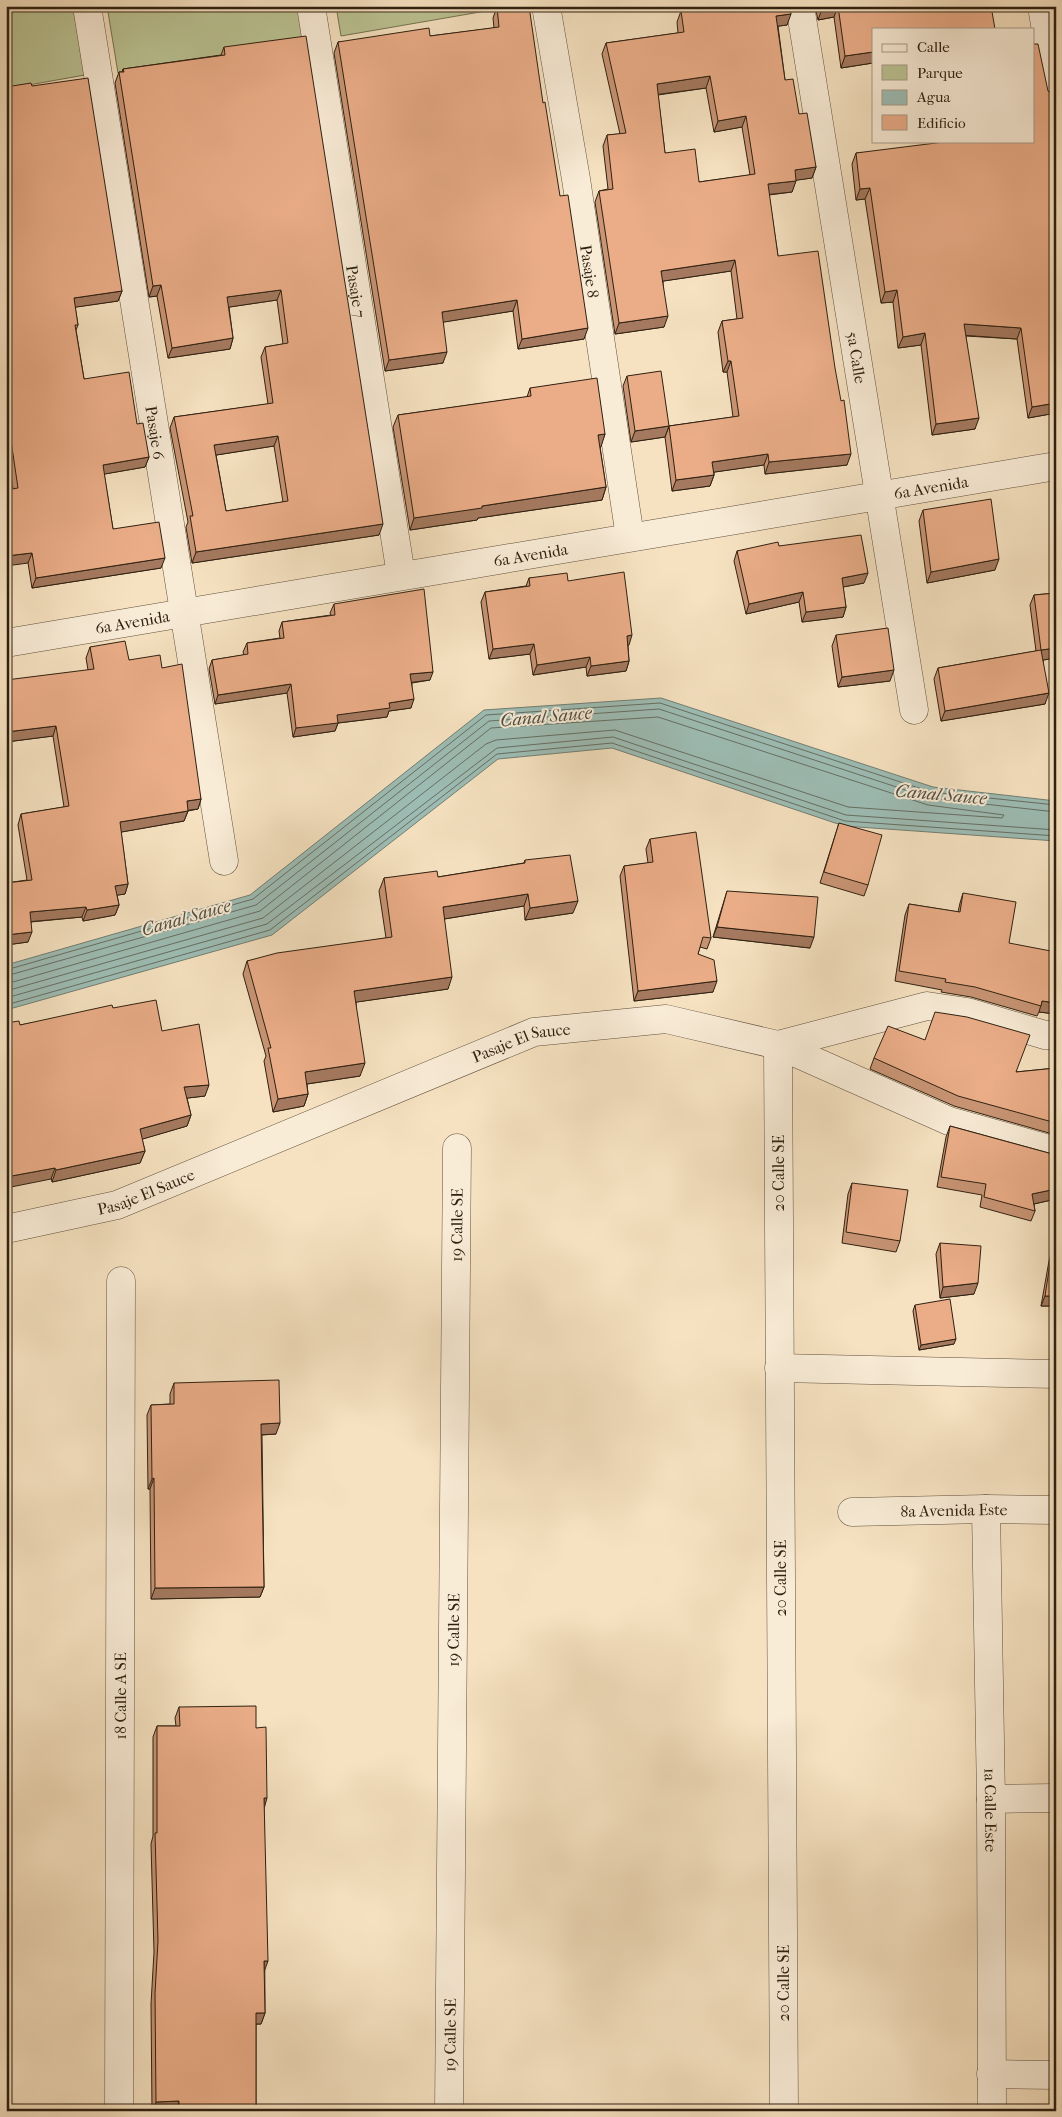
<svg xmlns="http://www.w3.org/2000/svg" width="1062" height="2117" viewBox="0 0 1062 2117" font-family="'IM FELL French Canon',serif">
	<rect width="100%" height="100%" fill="#f6e2c1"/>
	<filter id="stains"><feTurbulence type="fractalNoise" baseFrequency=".004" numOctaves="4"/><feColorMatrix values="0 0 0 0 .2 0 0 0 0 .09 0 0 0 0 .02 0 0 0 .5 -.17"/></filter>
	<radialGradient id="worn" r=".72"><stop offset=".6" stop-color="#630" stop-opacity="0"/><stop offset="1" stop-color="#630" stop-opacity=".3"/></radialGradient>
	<g fill="#bbc393" stroke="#757252">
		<polygon points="6,6 73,6 85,75 6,89"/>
		<polygon points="107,6 301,6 307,41 118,73"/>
		<polygon points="336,6 515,6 341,36"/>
	</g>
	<polygon fill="#9dbdb5" stroke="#717e73" points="661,698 933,787 1056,801 1056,841 844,826 612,748 498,759 272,935 6,1010 6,965 250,895 484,710"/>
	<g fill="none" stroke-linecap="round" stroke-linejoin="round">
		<g stroke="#666e63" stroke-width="1">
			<polyline points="6,970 253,899 486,715 660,703 931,792 1056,805"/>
			<polyline points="6,976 256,905 489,721 659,709 930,798 1056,812"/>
			<polyline points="6,984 260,911 491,728 658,717 928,805 1004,815 1002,818 848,807 615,730 496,740 486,744 263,918 6,991"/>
			<polyline points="6,998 267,924 497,748 613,737 846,815 1056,830"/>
			<polyline points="6,1005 270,930 497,754 612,743 845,821 1056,836"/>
		</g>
		<g stroke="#61503d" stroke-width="29">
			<g id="minor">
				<path id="s1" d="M87 6 224 861"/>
				<path id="s2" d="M311 6 401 575"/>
				<path id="s3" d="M546 6 576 179 630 537"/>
				<path id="s4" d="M800 6 914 710"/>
				<polyline points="1042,6 1056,93"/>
				<path id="s5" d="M6 643 1056 466"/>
				<path id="s6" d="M6 1229 117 1205 534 1032 666 1019 778 1045 927 1006 967 1012 1045 1035H1056"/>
				<polyline points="779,1368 1056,1374"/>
				<path id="s7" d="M986 1509 991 1799 992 2111"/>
				<path id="s8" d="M852 1512 986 1509 1056 1510"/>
				<polyline points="991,1799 1056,1798"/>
				<polyline points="991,2074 1056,2075"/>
				<path id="s9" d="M119 2111 121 1281"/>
				<path id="s10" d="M449 2111 457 1148"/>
				<polyline points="784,2111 778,1045 949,1121 1056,1151"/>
			</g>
		</g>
		<use href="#minor" stroke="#f9ecd7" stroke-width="28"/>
	</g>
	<g fill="#c99575" stroke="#2f2011" fill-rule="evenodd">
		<path d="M705 6H791L787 25 778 26 785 80 799 114 816 167 812 178 796 180 792 192 769 195 778 256 847 465 765 474 764 465 714 472V475L710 486 672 491 665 437 669 426 733 417 727 372H723L718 332 722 321 737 319 731 271 663 281 664 327 615 334 595 202 599 191 608 189 603 146 607 135 620 134 602 54 606 43 678 33 677 22 681 11 705 7ZM706 88 714 132 742 127 750 175 699 182 665 153 658 95Z"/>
		<polygon points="815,6 991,6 873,29 873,63 841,68 834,17 818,20"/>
		<polygon points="497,7 543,103 584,339 518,349 513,311 443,322 443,363 385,371 334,53 338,42 430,36 494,28 493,18"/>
		<path d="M224 47 379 535 192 563 186 527 188 522 170 428 174 417 268 404 261 357 265 347 283 344 277 300 229 307 233 338 230 349 168 358 157 296 149 297 115 83 119 72H122L123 69 221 55ZM274 446 283 502 226 511 216 455Z"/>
		<polygon points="32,86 122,291 118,301 75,307 78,325 76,330 84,379 137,424 149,457 145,467 104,474 113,529 161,568 32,588 28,563 13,489 6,442 6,87"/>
		<polygon points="1048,91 1056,97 1056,413 1028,418 1017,339 966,336 975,429 932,435 921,345 898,348 893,302 881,303 865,199 856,200 852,164 856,153 1033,141"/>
		<polygon points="627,376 665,437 631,442 623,386"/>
		<polygon points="530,388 605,434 600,447 606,487 602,500 478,518 477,520 410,530 393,427 398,415 527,397"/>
		<polygon points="923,510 995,570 927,583 919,521"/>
		<polygon points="779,546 864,583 843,587 846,607 843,617 802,622 799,602 746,614 734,561 737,551"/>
		<polygon points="529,578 568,581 629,645 628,645 629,661 626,671 587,676 586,667 533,675 530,654 489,659 481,602 485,592 526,586"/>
		<polygon points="1056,593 1056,658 1043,660 1045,704 941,721 934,679 938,668 1036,651 1030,605 1034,595"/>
		<polygon points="334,604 430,680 412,683 411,708 389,711 387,717 338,723 335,731 293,737 287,693 215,704 209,669 212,660 244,655 243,652 247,643 280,638 279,631 282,622 331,615 330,613"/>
		<polygon points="836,635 890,681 838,687 832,646"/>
		<polygon points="90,647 129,660 162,668 201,799 198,809 188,811 184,821 121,832 128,884 125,894 117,895 119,905 115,915 83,921 82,917 31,922 28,942 6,945 6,883 27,880 18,825 21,814 64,807 53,736 6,742 88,670 86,658"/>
		<polygon points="839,823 868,885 864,896 820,883"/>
		<polygon points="650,839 711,938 707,949 700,947 698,954 713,992 634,1001 620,876 624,866 648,863 646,849"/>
		<polygon points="525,860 573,913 525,920 524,906 444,919 448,989 356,1002 360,1076 307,1084 308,1094 304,1106 273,1112 264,1061 266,1056 243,974 247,961 386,938 379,891 384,878 438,877 524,863"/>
		<polygon points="727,891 810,948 713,937"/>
		<polygon points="963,893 1009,943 1056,1014 1039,1012 1037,1016 971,997 941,992 942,990 895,981 905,915 909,904 958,912 960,903"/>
		<polygon points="113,1008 162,1031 205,1096 187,1098 191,1115 187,1126 142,1139 145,1151 140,1163 52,1182 20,1025"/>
		<polygon points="874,1058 1016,1072 1056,1068 1056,1135 954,1106 870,1069"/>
		<polygon points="950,1126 1056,1155 1056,1199 1034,1204 1035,1211 1031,1221 980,1207 982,1195 937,1187 946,1137"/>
		<polygon points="852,1183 900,1241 896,1252 842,1243 848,1194"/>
		<polygon points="940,1243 974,1294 940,1298 936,1254"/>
		<polygon points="1052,1251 1056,1306 1041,1306 1049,1261"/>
		<polygon points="915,1305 954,1344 919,1350 913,1311"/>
		<polygon points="174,1383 276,1434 262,1435 264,1587 260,1597 151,1599 150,1489 148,1489 147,1415 151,1405 170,1404 170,1394"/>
		<polygon points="179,1707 256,1728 264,1808 265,2013 261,2024 256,2024 256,2111 152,2111 151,2004 154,1952 151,1844 153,1836 153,1737 157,1726 176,1726 175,1718"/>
	</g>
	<g fill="#a4795f" stroke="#2f2011">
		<polygon points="838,6 834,17 818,20 822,9"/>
		<polygon points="791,14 787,25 772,27 776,16"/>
		<polygon points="873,52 873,63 841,68 845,56"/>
		<polygon points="710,76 706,88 653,95 657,84"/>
		<polygon points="746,116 742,127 714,132 718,121"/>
		<polygon points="816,167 812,178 791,181 795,170"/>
		<polygon points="796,181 792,192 764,195 768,184"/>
		<polygon points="870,188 865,199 856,200 860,189"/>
		<polygon points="735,260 731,271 657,282 661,271"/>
		<polygon points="161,285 157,296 149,297 153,286"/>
		<polygon points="281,290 277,300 223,308 227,297"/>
		<polygon points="897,290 893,302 881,303 885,292"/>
		<polygon points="122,291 118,301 70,308 74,298"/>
		<polygon points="517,300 513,311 438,323 442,312"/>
		<polygon points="668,316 664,327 615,334 619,323"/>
		<polygon points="964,324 1021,328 1017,339 960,335"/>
		<polygon points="588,328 584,339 518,349 522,339"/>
		<polygon points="925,333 921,345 898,348 903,337"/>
		<polygon points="233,338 230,349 168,358 172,348"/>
		<polygon points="447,352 443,363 385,371 389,360"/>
		<polygon points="728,361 731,361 727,372 723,372"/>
		<polygon points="1056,403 1056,413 1028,418 1032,407"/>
		<polygon points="979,418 975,429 932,435 936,424"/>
		<polygon points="669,426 665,437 631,442 635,431"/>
		<polygon points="6,427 9,427 6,435"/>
		<polygon points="605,434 601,447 594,448 598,435"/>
		<polygon points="278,436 274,446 210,456 214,445"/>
		<polygon points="768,454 764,465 708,473 712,462"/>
		<polygon points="851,454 847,465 765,474 769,462"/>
		<polygon points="149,457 145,467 99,475 103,465"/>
		<polygon points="714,475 710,486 672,491 676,480"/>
		<polygon points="606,487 602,500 478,518 477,520 410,530 414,518 482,506"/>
		<polygon points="383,524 379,535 192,563 196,552"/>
		<polygon points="32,553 28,563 6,566 6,556"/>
		<polygon points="165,558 161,568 32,588 36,578"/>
		<polygon points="999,559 995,570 927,583 931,572"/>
		<polygon points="868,573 864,583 838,588 842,578"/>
		<polygon points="803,592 799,602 746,614 749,604"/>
		<polygon points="846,607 843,617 802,622 806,612"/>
		<polygon points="632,635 629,645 623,646 627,636"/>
		<polygon points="534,644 530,654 489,659 493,649"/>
		<polygon points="1056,648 1056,658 1037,661 1041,650"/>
		<polygon points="590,657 586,667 533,675 537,665"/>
		<polygon points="629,661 626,671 587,676 591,666"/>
		<polygon points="894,670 890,681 838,687 842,677"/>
		<polygon points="433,672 430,680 407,683 410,674"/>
		<polygon points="291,684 287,693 215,704 218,695"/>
		<polygon points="1049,693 1045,704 941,721 945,711"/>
		<polygon points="414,699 411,708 389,711 387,717 338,723 335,731 293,737 296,728 337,715 389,703"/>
		<polygon points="56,726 53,736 6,742 6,732"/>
		<polygon points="201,799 198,809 183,811 187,801"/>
		<polygon points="188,811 184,821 116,833 120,822"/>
		<polygon points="128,884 125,894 112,896 115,886"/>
		<polygon points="528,894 524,906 438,920 443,907"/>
		<polygon points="578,901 573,913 525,920 530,908"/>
		<polygon points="119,905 115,915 83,921 87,910"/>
		<polygon points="86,907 82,917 26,922 30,912"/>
		<polygon points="717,927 814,937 810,948 713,937"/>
		<polygon points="32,932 28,942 6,945 6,935"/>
		<polygon points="452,977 448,989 350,1003 354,991"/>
		<polygon points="717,981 713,992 634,1001 638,991"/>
		<polygon points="1042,1001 1056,1003 1056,1014 1039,1012"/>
		<polygon points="365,1063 360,1076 300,1085 305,1072"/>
		<polygon points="209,1085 205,1096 180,1099 184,1087"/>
		<polygon points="308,1094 304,1106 273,1112 278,1099"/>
		<polygon points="191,1115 187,1126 136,1141 140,1129"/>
		<polygon points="145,1151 140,1163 52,1182 56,1170"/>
		<polygon points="55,1168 51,1179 6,1188 6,1177"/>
		<polygon points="1056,1189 1056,1199 1029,1205 1032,1194"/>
		<polygon points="978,1283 974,1294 940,1298 943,1287"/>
		<polygon points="1045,1296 1056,1296 1056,1306 1041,1306"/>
		<polygon points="956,1339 954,1344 919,1350 921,1345"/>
		<polygon points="280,1423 276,1434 257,1435 261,1424"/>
		<polygon points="154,1478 150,1489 148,1489 152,1479"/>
		<polygon points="264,1587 260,1597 151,1599 155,1588"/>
		<polygon points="264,1798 267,1798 264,1809"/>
		<polygon points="264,1961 268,1961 264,1972"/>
		<polygon points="256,2013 265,2013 261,2024 252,2024"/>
		<polygon points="179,2101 176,2111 153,2111 156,2102"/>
	</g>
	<g fill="#eaad88" stroke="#2f2011" fill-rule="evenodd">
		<polygon points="500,6 529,6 543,103 545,102 560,196 568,195 588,328 522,339 517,300 442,312 447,352 389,360 338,42 429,28 430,36 499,27 497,7"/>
		<path d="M711 6H791V14L776 16 785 80 793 79 799 114 807 113 816 167 795 170 796 181 768 184 778 256 818 251 835 368 841 401 844 400 851 454 769 462 768 454 712 462 714 475 676 480 669 426 739 416 731 361H728L722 321 743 318 735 260 661 271 668 316 619 323 599 191 613 189 607 135 626 133 606 43 684 32 681 11ZM710 76 718 121 746 116 755 174 699 182 695 149 665 153 657 84Z"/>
		<polygon points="822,6 838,6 822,9"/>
		<polygon points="838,6 991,6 995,29 873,29 873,52 845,56"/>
		<path d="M306 36 383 524 196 552 190 516H193L174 417 273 403 265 347 288 343 281 290 227 297 233 338 172 348 161 285 153 286 119 72H124L123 69 225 55 224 47ZM278 436 288 501 226 511 214 445Z"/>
		<polygon points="1033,44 1038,44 1048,91 1056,97 1056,403 1032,407 1021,328 964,324 979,418 936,424 925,333 903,337 897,290 885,292 870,188 860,189 856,153 952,141 1033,141"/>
		<polygon points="88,78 122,291 74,298 78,325 75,325 84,379 129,372 137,424 143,423 149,457 103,465 113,529 159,522 165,558 36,578 32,553 6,556 6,490 18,488 9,427 6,427 6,87 31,83 32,86"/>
		<polygon points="661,371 669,426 635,431 627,376"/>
		<polygon points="597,378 605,434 598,435 606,487 482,506 482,508 414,518 398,415 531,396 530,388"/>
		<polygon points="991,499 999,559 931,572 923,510"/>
		<polygon points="861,535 868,573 842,578 846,607 806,612 803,592 749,604 737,551 778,542 779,546"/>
		<polygon points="624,572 632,635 627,636 629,661 591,666 590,657 537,665 534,644 493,649 485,592 530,586 529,578 567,573 568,581"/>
		<polygon points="424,589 433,672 410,674 414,699 389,703 390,708 337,715 338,723 296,728 291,684 218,695 212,660 248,654 247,643 284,638 282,622 335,615 334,604"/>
		<polygon points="1056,593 1056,648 1041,650 1034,595"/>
		<polygon points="888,628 894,670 842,677 836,635"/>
		<polygon points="125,641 129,660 160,655 162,668 182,664 201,799 187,801 188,811 120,822 128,884 115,886 119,905 87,910 86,907 30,912 32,932 6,935 6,883 32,880 21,814 69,806 56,726 6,732 6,680 94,669 90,647"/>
		<polygon points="1041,650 1049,693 945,711 938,668"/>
		<polygon points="839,823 882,835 868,885 824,872"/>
		<polygon points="696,832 711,938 703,937 698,954 714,960 717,981 638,991 624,866 653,862 650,839"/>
		<polygon points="570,855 578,901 530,908 528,894 443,907 452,977 354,991 365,1063 305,1072 308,1094 278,1099 268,1048 271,1048 247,961 277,953 392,937 384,878 437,871 438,877 525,863 525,860"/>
		<polygon points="727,891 818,897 814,937 717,927"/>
		<polygon points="963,893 1016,902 1009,943 1056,952 1056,1003 1042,1001 1041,1006 975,987 945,982 946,979 899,971 909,904 960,912"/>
		<polygon points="156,1000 162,1031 199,1024 209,1085 184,1087 191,1115 140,1129 145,1151 56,1170 55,1168 6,1177 6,1023 19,1021 20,1025 112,1005 113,1008"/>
		<polygon points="935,1012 967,1017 1030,1035 1016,1072 1056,1068 1056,1123 958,1096 874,1058 888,1026 925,1040"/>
		<polygon points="950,1126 1056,1155 1056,1189 1032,1194 1035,1211 984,1197 986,1184 941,1177"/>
		<polygon points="852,1183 908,1190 900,1241 846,1232"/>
		<polygon points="940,1243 981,1246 978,1283 943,1287"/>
		<polygon points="1052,1251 1056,1252 1056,1296 1045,1296"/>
		<polygon points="950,1299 956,1339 921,1345 915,1305"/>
		<polygon points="279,1380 280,1423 261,1424 264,1587 155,1588 154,1478 152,1479 151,1405 174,1404 174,1383"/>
		<polygon points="256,1706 256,1728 266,1727 267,1798 264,1798 268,1961 264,1961 265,2013 256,2013 256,2111 179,2111 179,2101 156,2102 155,1993 158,1941 155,1833 157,1833 157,1726 180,1726 179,1707"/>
	</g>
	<g text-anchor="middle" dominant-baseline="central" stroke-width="4" stroke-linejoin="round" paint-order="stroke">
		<g font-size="16" fill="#2f2011" stroke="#f9ecd7">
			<text stroke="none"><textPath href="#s3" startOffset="269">Pasaje 8</textPath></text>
			<text stroke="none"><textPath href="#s2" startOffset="289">Pasaje 7</textPath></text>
			<text stroke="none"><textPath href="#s4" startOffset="356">5a Calle</textPath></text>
			<text stroke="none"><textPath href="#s1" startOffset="432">Pasaje 6</textPath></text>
			<text stroke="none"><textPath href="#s5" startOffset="938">6a Avenida</textPath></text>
			<text stroke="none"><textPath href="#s5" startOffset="532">6a Avenida</textPath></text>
			<text stroke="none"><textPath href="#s5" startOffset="128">6a Avenida</textPath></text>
			<text stroke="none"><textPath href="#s6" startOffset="550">Pasaje El Sauce</textPath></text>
			<text transform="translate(778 1173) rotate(-90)">20 Calle SE</text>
			<text stroke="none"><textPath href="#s6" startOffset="145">Pasaje El Sauce</textPath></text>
			<text stroke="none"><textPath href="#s10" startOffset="886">19 Calle SE</textPath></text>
			<text stroke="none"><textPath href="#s8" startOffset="102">8a Avenida Este</textPath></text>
			<text transform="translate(780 1578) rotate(-90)">20 Calle SE</text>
			<text stroke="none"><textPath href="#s10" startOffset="481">19 Calle SE</textPath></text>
			<text stroke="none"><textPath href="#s9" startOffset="415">18 Calle A SE</textPath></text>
			<text stroke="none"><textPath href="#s7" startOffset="301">1a Calle Este</textPath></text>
			<text transform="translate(783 1983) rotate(-90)">20 Calle SE</text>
			<text stroke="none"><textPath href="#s10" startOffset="76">19 Calle SE</textPath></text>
		</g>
		<g font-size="18" font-style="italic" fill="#504f42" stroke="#f9ecd7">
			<text transform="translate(546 717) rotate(-5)">Canal Sauce</text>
			<text transform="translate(941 795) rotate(5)">Canal Sauce</text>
			<text transform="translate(186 918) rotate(-16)">Canal Sauce</text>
		</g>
	</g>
	<rect width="1062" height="2117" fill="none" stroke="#f6e2c1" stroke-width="25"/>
	<rect x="8" y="8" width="1047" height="2102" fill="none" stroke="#2f2011" stroke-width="2.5"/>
	<rect x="12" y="12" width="1037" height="2092" fill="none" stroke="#2f2011"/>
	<rect x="872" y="28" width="162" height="115" fill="#f9ecd7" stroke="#a89a88"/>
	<rect x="882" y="44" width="25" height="8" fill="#f9ecd7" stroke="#a89a88"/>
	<text x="917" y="52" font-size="15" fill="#2f2011">Calle</text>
	<rect x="882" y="65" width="25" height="15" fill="#bbc393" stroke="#a89a88"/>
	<text x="917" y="78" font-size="15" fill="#2f2011">Parque</text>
	<rect x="882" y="90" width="25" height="15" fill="#9dbdb5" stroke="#a89a88"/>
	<text x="917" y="102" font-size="15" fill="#2f2011">Agua</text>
	<rect x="882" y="115" width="25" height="15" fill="#eaad88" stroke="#a89a88"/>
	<text x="917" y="128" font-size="15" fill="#2f2011">Edificio</text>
	<rect width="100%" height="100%" filter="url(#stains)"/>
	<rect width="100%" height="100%" fill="url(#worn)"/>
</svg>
